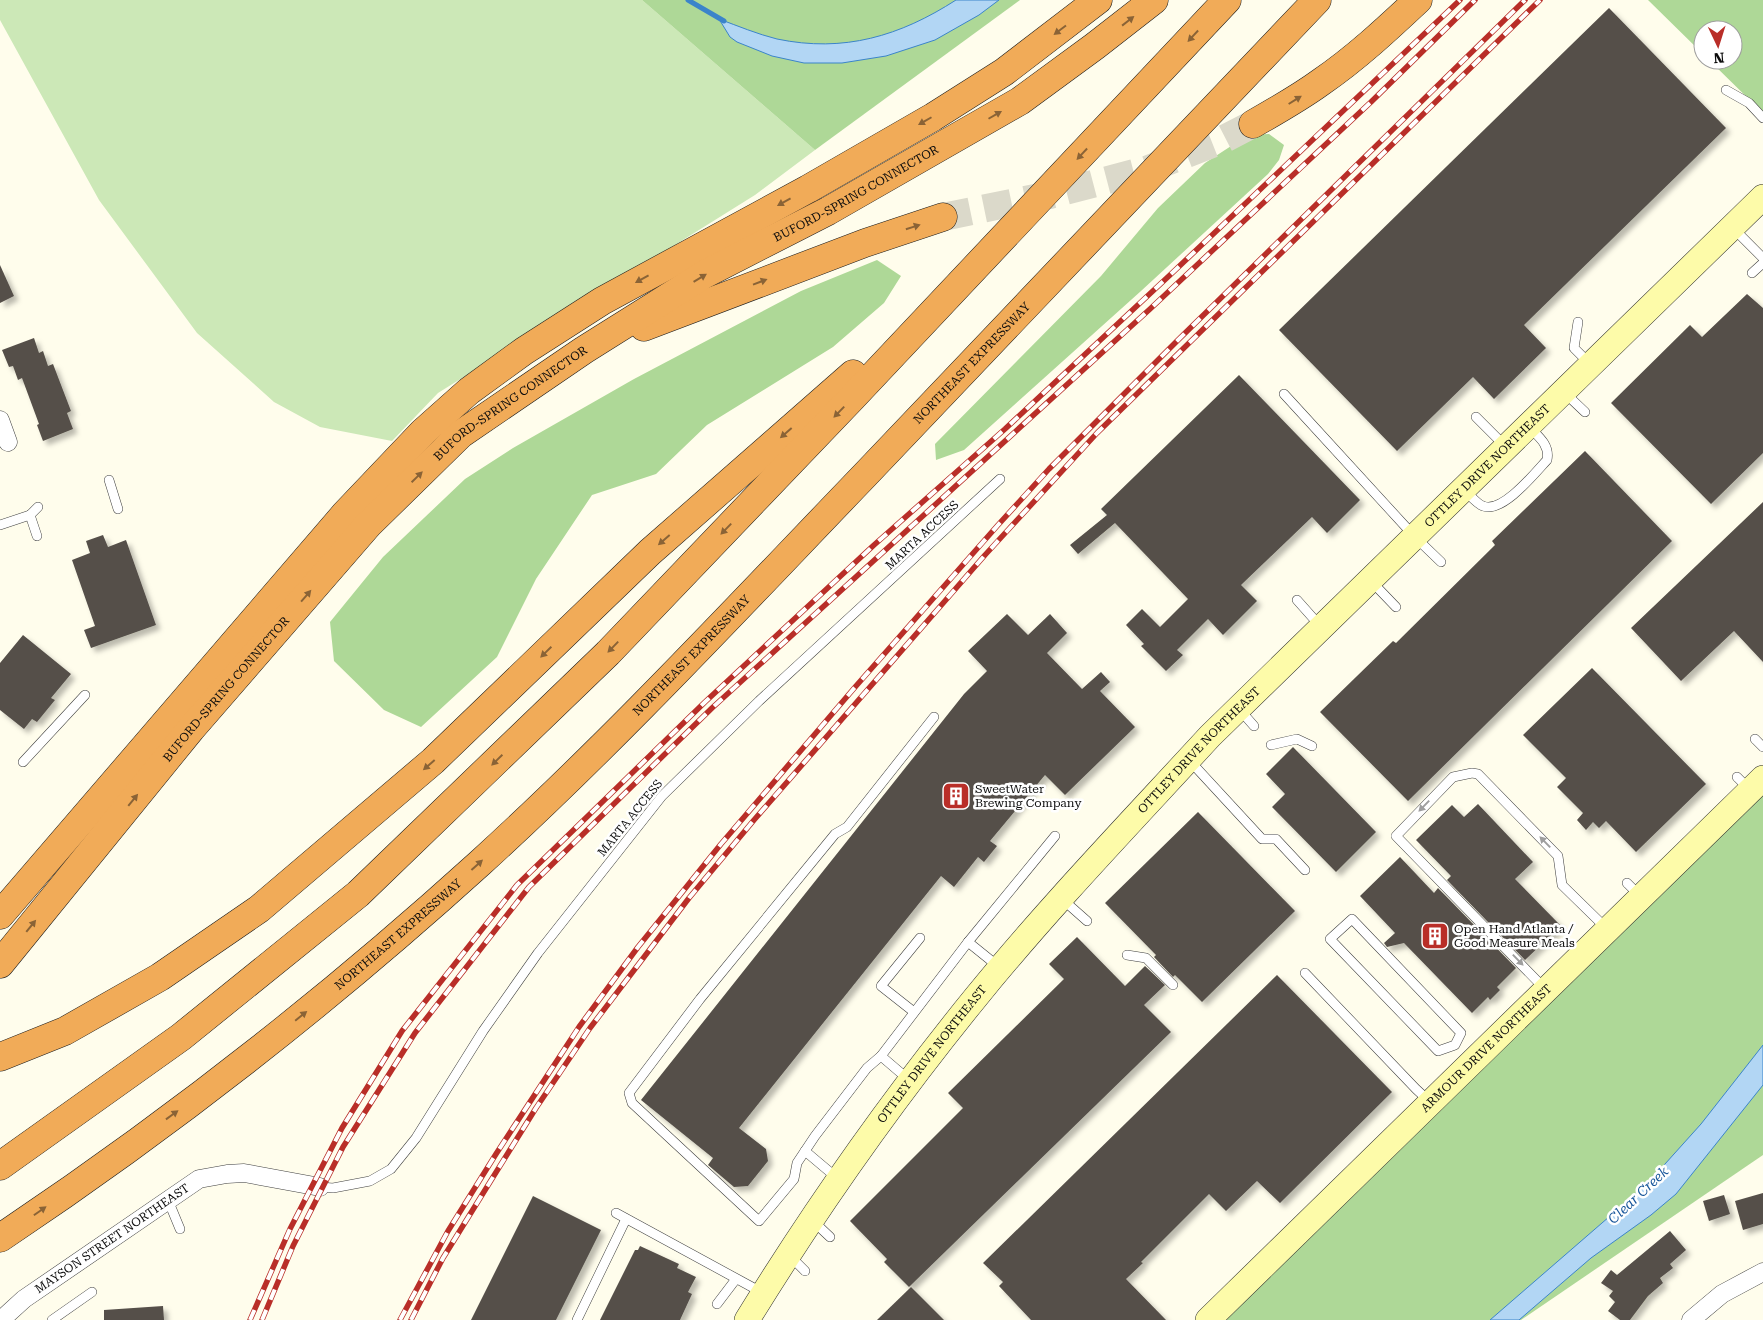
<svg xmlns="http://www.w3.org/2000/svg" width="1763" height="1320" viewBox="0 0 1763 1320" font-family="'Roboto Serif',serif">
	<defs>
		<filter id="shadow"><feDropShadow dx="4.5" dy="4.5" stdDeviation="2.5" flood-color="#0004"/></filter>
	</defs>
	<rect width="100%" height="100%" fill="#fffdec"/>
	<polygon fill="#cce8b7" points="0,0 642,0 815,150 755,195 438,393 392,441 320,427 274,402 197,333 99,200 0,20"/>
	<g fill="#aed897">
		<polygon points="642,0 1020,0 815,150"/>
		<polygon points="1648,0 1763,0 1763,113 1709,60 1733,60 1733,30 1703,30 1703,54"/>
		<polygon points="1269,134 1284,145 1279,160 1268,174 1141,291 964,450 936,460 935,444 1101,276 1158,208 1205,163 1248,135"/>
		<polygon points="877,260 901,276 884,303 833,347 707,425 656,474 592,495 536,579 497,657 421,727 384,710 334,661 330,622 383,557 465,479 513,448 634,379 801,291"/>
		<polygon points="1763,793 1763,1155 1521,1320 1219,1320"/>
	</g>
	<g fill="#b2d6f4" stroke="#3b84ca">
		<path d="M956 0H999L979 15 935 40 886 56 842 63H804L772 56 737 42 730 37 719 19C738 26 757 34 777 39 844 53 900 36 956 0Z"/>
		<polygon points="1763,1045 1763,1085 1676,1194 1651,1215 1591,1258 1519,1320 1490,1320 1647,1184 1701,1124"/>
	</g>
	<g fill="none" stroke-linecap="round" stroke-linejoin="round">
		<polyline stroke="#3b84ca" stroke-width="5" points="688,0 724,21"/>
	</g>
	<g fill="#554f49" filter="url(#shadow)">
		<polygon points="1609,8 1726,128 1524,325 1546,348 1494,399 1473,377 1397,451 1279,330"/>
		<polygon points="0,265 14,296 0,303"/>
		<polygon points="1747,294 1763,308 1763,453 1711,504 1611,403 1690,325 1702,337"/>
		<polygon points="34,338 39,353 43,351 48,366 53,364 71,411 67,413 73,429 43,441 37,425 39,424 22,378 18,380 13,366 9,367 2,350"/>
		<polygon points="1239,375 1360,500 1327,533 1312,517 1241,585 1257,601 1223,635 1208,619 1177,650 1183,655 1166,671 1141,646 1144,644 1126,625 1142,609 1160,627 1188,599 1115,523 1078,554 1070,545 1107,515 1101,509"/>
		<polygon points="1585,451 1672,541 1408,801 1320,712 1393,641 1396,643 1495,545 1492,541"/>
		<polygon points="1763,502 1763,662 1734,631 1681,681 1631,628"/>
		<polygon points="103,535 108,547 126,540 156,625 91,648 84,630 95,626 72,560 90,553 86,541"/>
		<polygon points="1007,614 1028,635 1050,614 1067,633 1047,653 1082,689 1101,672 1110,682 1100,691 1135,727 1065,795 1045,775 990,841 997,846 984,862 978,857 954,887 941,876 739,1128 766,1149 768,1161 748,1186 734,1187 708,1165 713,1158 641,1100 964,694 987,671 968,651"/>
		<polygon points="23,635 71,674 51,698 55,700 37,722 32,719 24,729 0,710 0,663"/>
		<polygon points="1592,668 1706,784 1636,852 1606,821 1599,828 1593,822 1586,830 1577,820 1583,813 1557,787 1566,778 1523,735"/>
		<polygon points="1293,747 1376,832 1336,872 1272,807 1285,794 1266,774"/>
		<polygon points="1478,804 1533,862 1515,879 1561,926 1525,960 1447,880 1451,876 1416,840 1452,805 1464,817"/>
		<polygon points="1198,812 1295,911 1202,1002 1175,975 1173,977 1154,957 1156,955 1105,903"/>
		<polygon points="1400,857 1434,893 1438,888 1516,968 1497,987 1500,990 1490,1000 1488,997 1472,1013 1404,943 1387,947 1384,943 1395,933 1360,896"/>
		<polygon points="1077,937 1125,986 1145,966 1165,985 1144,1005 1171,1032 909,1287 884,1262 887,1259 850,1221 963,1108 948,1093 1064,979 1049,964"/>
		<polygon points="1277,975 1392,1092 1280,1203 1257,1181 1226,1211 1209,1194 1141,1262 1143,1263 1126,1279 1166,1320 1031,1320 999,1286 1003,1282 983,1263"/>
		<polygon points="1763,1193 1763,1224 1743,1230 1735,1201"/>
		<polygon points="1724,1195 1730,1214 1709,1221 1703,1201"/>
		<polygon points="533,1196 601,1230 556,1320 471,1320"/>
		<polygon points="1670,1231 1686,1250 1670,1264 1673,1268 1660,1278 1663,1283 1648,1296 1630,1320 1620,1320 1608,1311 1615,1302 1609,1296 1613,1291 1601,1283 1611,1270 1617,1275"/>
		<polygon points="640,1246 679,1264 677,1268 696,1277 688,1292 692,1294 680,1320 600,1320 635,1250 638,1250"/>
		<polygon points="911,1287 944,1320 877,1320"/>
		<polygon points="163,1306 164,1320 104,1320 104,1310"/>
	</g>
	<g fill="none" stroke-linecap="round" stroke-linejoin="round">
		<polyline stroke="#dbd9ca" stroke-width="28" stroke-dasharray="28 14" stroke-linecap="butt" points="943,217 1050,195 1146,170 1222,140 1253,124"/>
		<g stroke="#3f3f3f" stroke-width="10">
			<g id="lane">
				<polyline points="1726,90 1749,103 1763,118"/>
				<polyline points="1734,229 1763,258"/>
				<polyline points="1752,273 1763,263"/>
				<polyline points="1578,322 1574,348 1589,363"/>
				<polyline points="1565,393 1585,412"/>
				<polyline points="1284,394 1415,537 1441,562"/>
				<polyline points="1476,417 1506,447"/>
				<polyline points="109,480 118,509"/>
				<path d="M1465 491C1470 495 1477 504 1483 506 1502 514 1535 473 1547 460 1550 445 1539 437 1529 427"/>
				<polyline points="30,515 38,507"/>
				<polyline points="0,525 30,515 37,536"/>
				<polyline points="1372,582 1396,607"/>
				<polyline points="1297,600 1321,627"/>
				<polyline points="1240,710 1254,726"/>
				<polyline points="934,717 847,827 835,834 700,999 629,1093 632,1103 759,1221 794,1179 797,1163 815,1136 867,1068 881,1056 968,942 1055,836"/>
				<polyline points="1755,739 1763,747"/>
				<polyline points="1271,745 1297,739 1312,746"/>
				<polyline points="1190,761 1262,839 1276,839 1305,870"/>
				<polyline points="23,762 85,695"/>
				<polyline points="1737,777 1749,789"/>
				<polyline points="1627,883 1641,897"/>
				<polyline points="1061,898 1087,921"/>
				<polygon points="1352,919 1461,1033 1455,1045 1438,1051 1330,939"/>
				<polyline points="968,942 999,967"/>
				<polyline points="1127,955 1146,958 1173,985"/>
				<polyline points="1305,973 1416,1089 1430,1102"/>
				<polyline points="1545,989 1396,836 1453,777 1472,773 1478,774 1558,856 1562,885 1606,928"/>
				<polyline points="914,1012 881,986 920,938"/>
				<polyline points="881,1056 909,1080"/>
				<polyline points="805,1151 837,1178"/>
				<polyline points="320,1187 333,1188 370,1181 391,1169 416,1138 483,1031 538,953 662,796 759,701 1000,479"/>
				<polyline points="168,1200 180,1229"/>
				<polyline points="616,1213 763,1293"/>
				<polyline points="812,1220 830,1237"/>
				<polyline points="789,1255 805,1271"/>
				<polyline points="717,1304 736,1279"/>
				<polyline points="52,1320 92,1292"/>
				<polyline points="577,1320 626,1219"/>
			</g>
		</g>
		<g stroke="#3f3f3f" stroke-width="19">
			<g id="street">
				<polyline points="0,420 8,442"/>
				<path id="s1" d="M1 1320 24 1299 199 1179 227 1174 244 1173 320 1187"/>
				<polyline points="1691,1320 1722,1294 1763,1272"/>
			</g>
		</g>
		<g stroke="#2e2e2e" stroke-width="26">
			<g id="secondary">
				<path id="s2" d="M747 1320C816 1208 893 1099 976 997 1050 906 1131 822 1210 736L1763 197"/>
				<path id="s3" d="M1208 1320 1763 778"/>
			</g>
		</g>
		<g stroke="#1d1d1d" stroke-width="29">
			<g id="highway">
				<path d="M1253 124C1276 111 1299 98 1321 82 1356 58 1387 29 1418 0"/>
				<polyline points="644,327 865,243 943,217"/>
				<polyline points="0,915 345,514 423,432 469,391 524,351 602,301 808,189 933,117 1004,72 1098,0"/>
				<path id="s4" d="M0 964 191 729 368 525 461 434 584 350 705 274 828 211 1020 101 1095 46 1154 0"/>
				<polyline points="0,1057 65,1031 160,977 259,909 433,761 650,552 853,374"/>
				<polyline points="0,1166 181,1037 358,894 608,653 853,397 1227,0"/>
				<path id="s5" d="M0 1238C169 1125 330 999 480 863 615 740 739 606 865 475 1016 317 1167 159 1317 0"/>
			</g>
		</g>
		<use href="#lane" stroke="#fff" stroke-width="9"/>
		<use href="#street" stroke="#fff" stroke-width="18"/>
		<use href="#secondary" stroke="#fdfba9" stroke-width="25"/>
		<use href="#highway" stroke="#f1ab58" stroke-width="28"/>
		<g stroke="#b92e28" stroke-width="5.5">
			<g id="rail">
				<polyline points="250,1320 290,1229 342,1128 402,1031 517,885 705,702 874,545 1005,429 1170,275 1460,0"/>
				<polyline points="262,1320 293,1246 343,1147 415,1033 529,887 712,708 1150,309 1371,102 1475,0"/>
				<polyline points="400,1320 448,1231 496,1154 579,1027 638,947 721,844 856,686 998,525 1049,469 1178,340 1525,0"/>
				<polyline points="411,1320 443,1258 490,1182 536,1108 590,1028 689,898 754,820 985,555 1097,433 1540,0"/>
			</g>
		</g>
		<use href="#rail" stroke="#fff" stroke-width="4" stroke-dasharray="11" stroke-linecap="butt"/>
	</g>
	<defs><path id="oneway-solid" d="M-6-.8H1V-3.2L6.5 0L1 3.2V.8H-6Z" transform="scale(1.25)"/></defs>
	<g fill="#8a6336">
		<use href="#oneway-solid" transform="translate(1128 21) rotate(-38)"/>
		<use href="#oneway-solid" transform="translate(1060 30) rotate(143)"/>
		<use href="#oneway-solid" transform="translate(1193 36) rotate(133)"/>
		<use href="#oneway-solid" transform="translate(1295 100) rotate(-32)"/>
		<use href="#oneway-solid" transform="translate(995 115) rotate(-30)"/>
		<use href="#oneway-solid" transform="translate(925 121) rotate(150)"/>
		<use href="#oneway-solid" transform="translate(1082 154) rotate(133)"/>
		<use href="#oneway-solid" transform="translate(784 202) rotate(151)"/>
		<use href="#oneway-solid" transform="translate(913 227) rotate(-18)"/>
		<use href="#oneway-solid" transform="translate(700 278) rotate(-31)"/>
		<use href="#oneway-solid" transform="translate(642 279) rotate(151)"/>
		<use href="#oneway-solid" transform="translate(760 282) rotate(-21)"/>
		<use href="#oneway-solid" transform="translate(839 412) rotate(134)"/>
		<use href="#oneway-solid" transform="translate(786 433) rotate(139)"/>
		<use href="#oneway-solid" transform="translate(417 477) rotate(-44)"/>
		<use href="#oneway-solid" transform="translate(726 529) rotate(134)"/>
		<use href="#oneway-solid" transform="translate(664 540) rotate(139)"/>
		<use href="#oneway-solid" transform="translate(306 596) rotate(-49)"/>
		<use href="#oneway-solid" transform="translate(613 647) rotate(134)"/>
		<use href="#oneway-solid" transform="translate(546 652) rotate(136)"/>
		<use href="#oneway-solid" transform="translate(497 760) rotate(136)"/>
		<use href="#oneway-solid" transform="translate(429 765) rotate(139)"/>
		<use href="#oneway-solid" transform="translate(133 800) rotate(-51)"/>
		<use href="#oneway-solid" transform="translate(477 865) rotate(-42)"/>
		<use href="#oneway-solid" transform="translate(31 926) rotate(-51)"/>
		<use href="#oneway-solid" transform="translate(301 1016) rotate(-39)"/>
		<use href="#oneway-solid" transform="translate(172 1115) rotate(-36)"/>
		<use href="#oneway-solid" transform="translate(40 1211) rotate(-35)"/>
	</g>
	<g fill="#9e9e9e">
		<use href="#oneway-solid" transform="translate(1424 806) rotate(134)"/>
		<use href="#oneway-solid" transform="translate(1545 842) rotate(-134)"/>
		<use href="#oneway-solid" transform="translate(1518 960) rotate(46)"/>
	</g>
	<defs>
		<g id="building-square" transform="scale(1.4375)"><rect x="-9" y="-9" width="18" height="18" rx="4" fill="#b92e28" stroke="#fff"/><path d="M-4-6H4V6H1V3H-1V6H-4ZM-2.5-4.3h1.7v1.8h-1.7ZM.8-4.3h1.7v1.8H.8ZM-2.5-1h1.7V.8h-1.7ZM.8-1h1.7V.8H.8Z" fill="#fff"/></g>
	</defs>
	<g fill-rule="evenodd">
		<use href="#building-square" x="956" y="796"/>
		<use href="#building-square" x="1435" y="936"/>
	</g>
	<g text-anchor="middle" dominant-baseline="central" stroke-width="5" stroke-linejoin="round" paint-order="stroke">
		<g font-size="12" fill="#0c0c0c" stroke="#fff">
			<text stroke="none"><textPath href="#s4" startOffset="1166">BUFORD-SPRING CONNECTOR</textPath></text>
			<text stroke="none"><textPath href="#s5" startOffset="1311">NORTHEAST EXPRESSWAY</textPath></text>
			<text stroke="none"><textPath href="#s4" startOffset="761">BUFORD-SPRING CONNECTOR</textPath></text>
			<text stroke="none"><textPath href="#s2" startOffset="1134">OTTLEY DRIVE NORTHEAST</textPath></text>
			<text transform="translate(922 535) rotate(-43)">MARTA ACCESS</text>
			<text stroke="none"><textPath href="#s5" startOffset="906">NORTHEAST EXPRESSWAY</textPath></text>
			<text stroke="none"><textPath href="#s4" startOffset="356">BUFORD-SPRING CONNECTOR</textPath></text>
			<text stroke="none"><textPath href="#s2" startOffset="729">OTTLEY DRIVE NORTHEAST</textPath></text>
			<text transform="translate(630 818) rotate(-51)">MARTA ACCESS</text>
			<text stroke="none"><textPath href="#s5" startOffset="501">NORTHEAST EXPRESSWAY</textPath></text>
			<text stroke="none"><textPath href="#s3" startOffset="389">ARMOUR DRIVE NORTHEAST</textPath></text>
			<text stroke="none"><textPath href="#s2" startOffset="324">OTTLEY DRIVE NORTHEAST</textPath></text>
			<text stroke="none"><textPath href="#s1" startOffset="138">MAYSON STREET NORTHEAST</textPath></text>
		</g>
		<g font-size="12" fill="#0c0c0c" stroke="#fff" text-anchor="start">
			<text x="975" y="789">SweetWater<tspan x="975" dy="14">Brewing Company</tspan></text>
			<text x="1454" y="929">Open Hand Atlanta /<tspan x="1454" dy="14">Good Measure Meals</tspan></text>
		</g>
		<g font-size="14" font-style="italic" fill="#19579b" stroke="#fff">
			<text transform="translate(1638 1195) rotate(-43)">Clear Creek</text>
		</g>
	</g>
	<g transform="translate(1718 45) rotate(176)"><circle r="24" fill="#ffffff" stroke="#9e9e9e"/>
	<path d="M0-4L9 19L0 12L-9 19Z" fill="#b92e28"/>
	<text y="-8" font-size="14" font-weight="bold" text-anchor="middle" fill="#0c0c0c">N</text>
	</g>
</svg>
